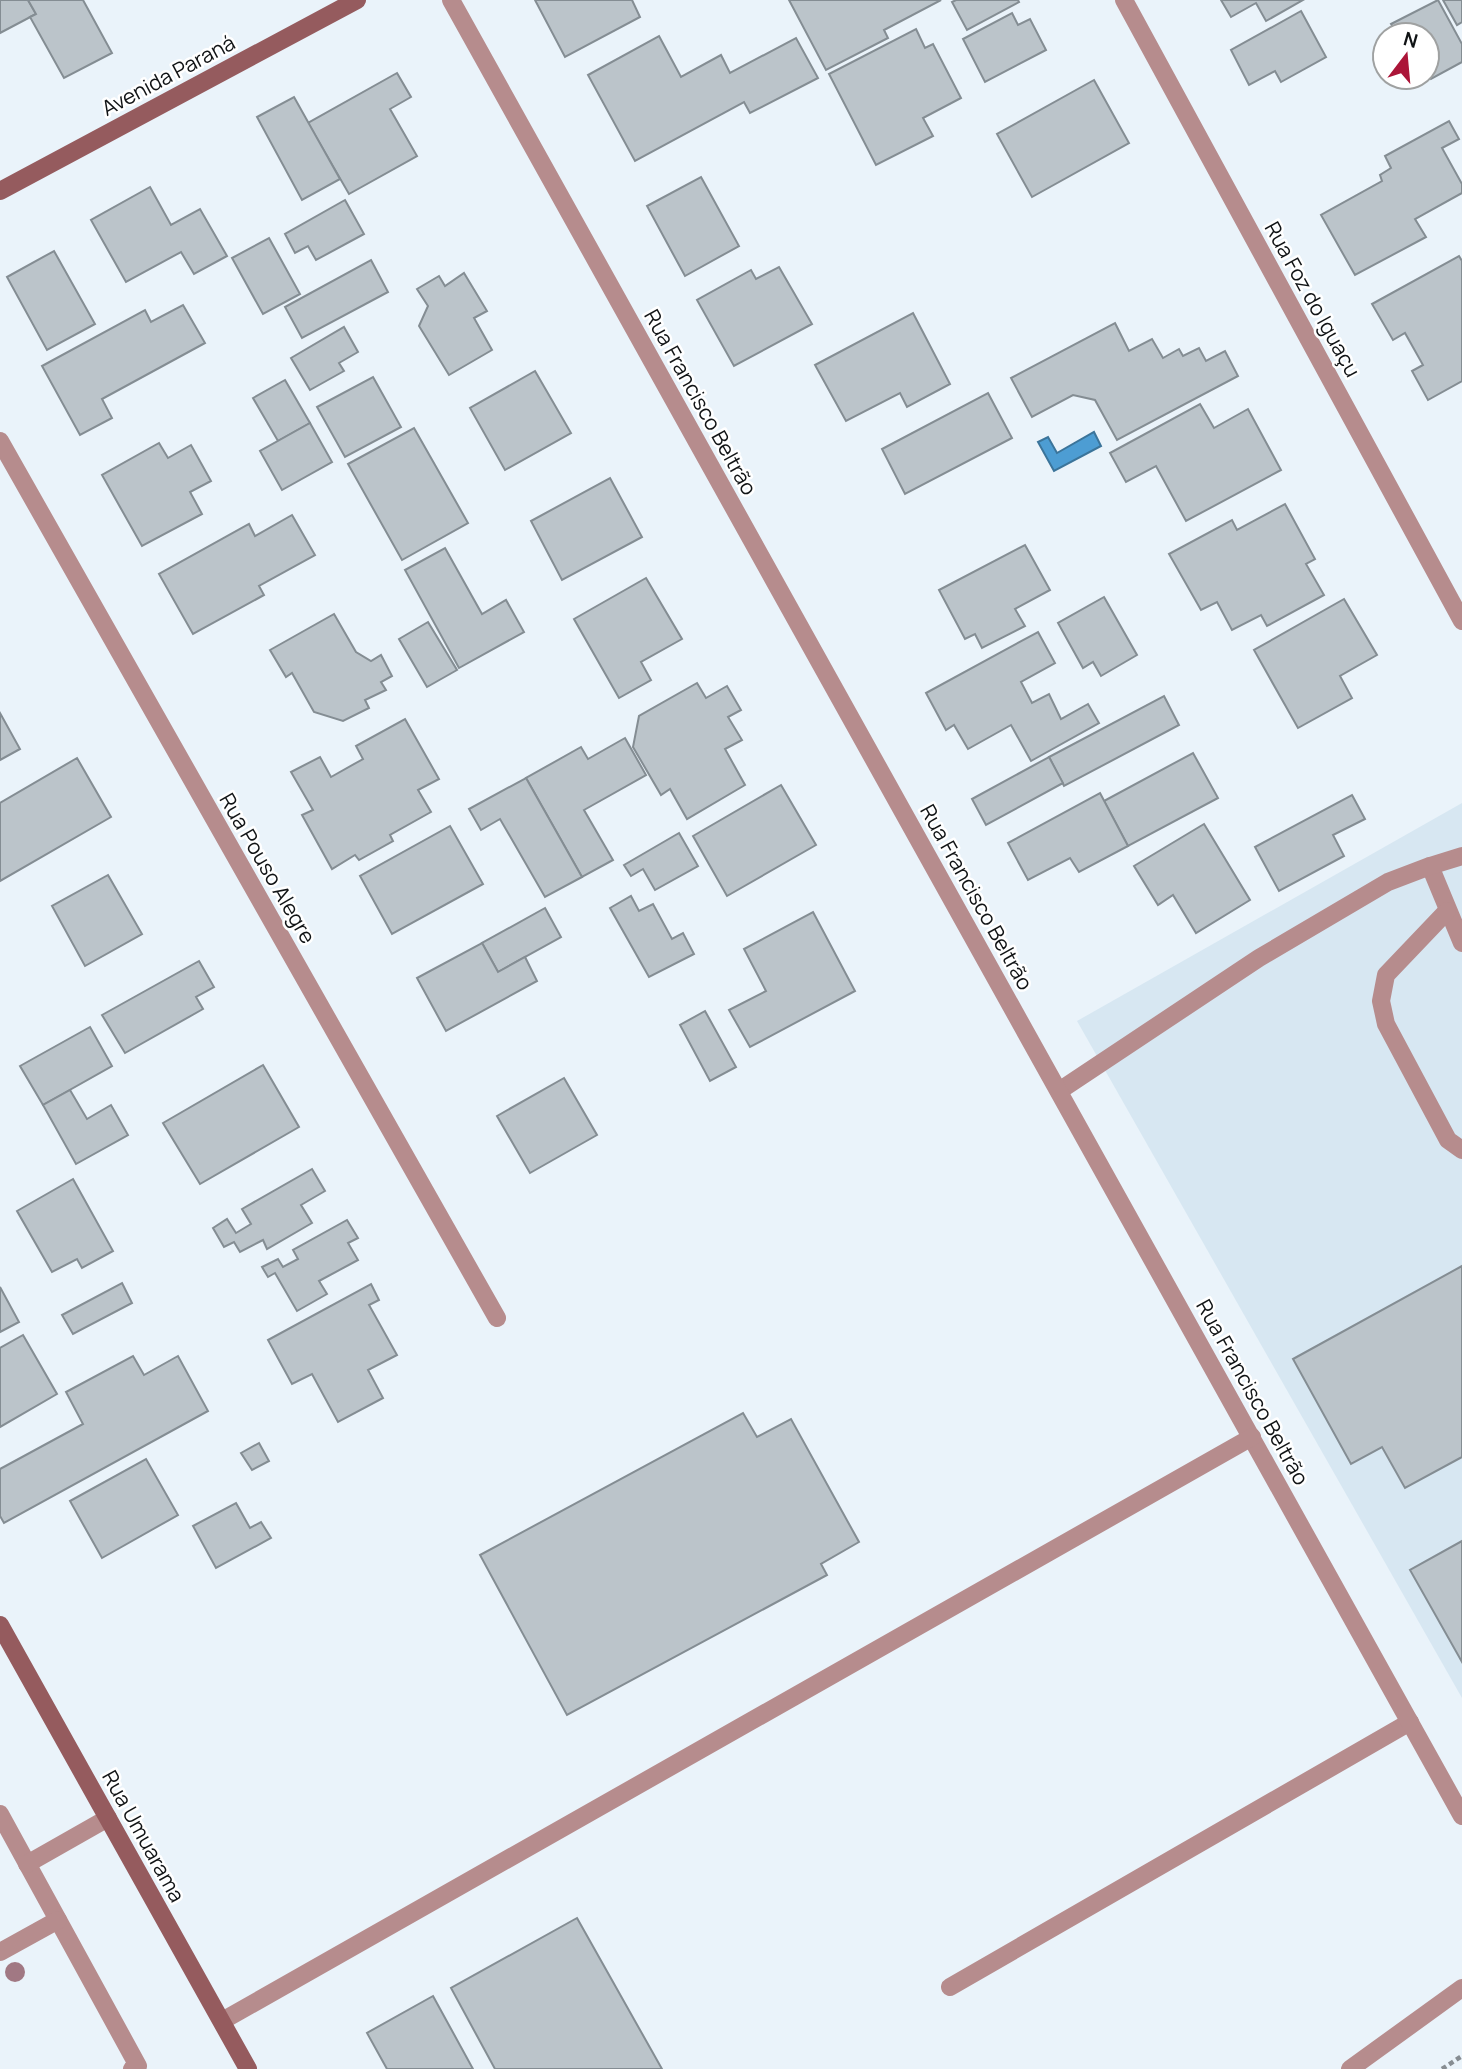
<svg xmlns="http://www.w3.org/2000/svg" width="1462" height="2069" viewBox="0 0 1462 2069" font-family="Manrope,sans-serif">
	<rect width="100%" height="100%" fill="#eaf3fa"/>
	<polygon fill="#d7e7f2" points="1462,803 1462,1698 1077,1021"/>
	<polygon fill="#4d9dd3" stroke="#3b749a" stroke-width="2" points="1094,432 1101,446 1054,471 1038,442 1048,437 1057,453"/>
	<g fill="#bbc4ca" stroke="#848d93" stroke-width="2">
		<polygon points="0,0 28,0 36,14 0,33"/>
		<polygon points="28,0 83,0 112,53 64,78 30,17 36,14"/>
		<polygon points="535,0 632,0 640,17 565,57"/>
		<polygon points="789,0 941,0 884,30 888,38 826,70"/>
		<polygon points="956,0 1018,0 1019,2 967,30 952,2"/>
		<polygon points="1221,0 1303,0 1266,21 1256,3 1231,17"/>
		<polygon points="1438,0 1462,44 1462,62 1431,79 1427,72 1427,35 1398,35 1391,24"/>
		<polygon points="1443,0 1462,0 1462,22 1457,25"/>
		<polygon points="1301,11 1326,57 1281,82 1275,71 1249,85 1231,50"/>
		<polygon points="1012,13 1018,25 1030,19 1046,50 985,82 963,39"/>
		<polygon points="916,29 925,48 933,44 961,98 923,118 933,136 876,165 829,74"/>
		<polygon points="659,36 681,77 721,55 730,73 796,38 818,78 750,113 744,102 635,161 588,75"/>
		<polygon points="397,73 411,97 390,109 417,156 349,194 308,123"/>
		<polygon points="1094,80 1129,143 1032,197 997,134"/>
		<polygon points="294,97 340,179 302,200 257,117"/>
		<polygon points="1449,121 1459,139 1442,148 1462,184 1462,193 1415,219 1426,237 1355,275 1321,215 1382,181 1380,175 1391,168 1385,156"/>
		<polygon points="701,177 739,246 685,276 647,206"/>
		<polygon points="150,187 171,225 200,209 227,256 194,274 181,252 126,282 91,220"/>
		<polygon points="345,200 364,234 316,260 308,246 295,253 285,234"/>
		<polygon points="269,238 300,294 263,314 232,258"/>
		<polygon points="54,251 95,324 47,350 7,277"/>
		<polygon points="1459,256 1462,261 1462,381 1428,400 1412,371 1423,365 1405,333 1393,340 1372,304"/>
		<polygon points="371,260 388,292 302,338 285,307"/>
		<polygon points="779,267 812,324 734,366 697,300 751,270 756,279"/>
		<polygon points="464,273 487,311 474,318 492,350 449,375 419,326 428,306 417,289 439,276 445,286"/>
		<polygon points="183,305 205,343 102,399 112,418 80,435 42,366 145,310 151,322"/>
		<polygon points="913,313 950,384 907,407 900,393 846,421 815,365"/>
		<polygon points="1115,323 1129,351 1152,339 1163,358 1179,349 1183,356 1199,348 1206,361 1225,351 1238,376 1117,440 1095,400 1073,395 1032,417 1011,378"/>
		<polygon points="344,327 358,352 339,363 344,371 310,390 291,358"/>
		<polygon points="535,371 571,433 505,470 470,408"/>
		<polygon points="373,377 401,427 345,457 317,407"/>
		<polygon points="285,380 310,423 278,441 253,398"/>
		<polygon points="988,393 1012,438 905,494 882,449"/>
		<polygon points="1200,404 1214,428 1248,409 1281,470 1186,521 1156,466 1126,482 1110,453"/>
		<polygon points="310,423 332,462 282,490 260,451"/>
		<polygon points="414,428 468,523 402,560 348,464"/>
		<polygon points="159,443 168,458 191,445 211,481 190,492 202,514 142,546 102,475"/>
		<polygon points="610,478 642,537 562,580 531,521"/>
		<polygon points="1285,504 1315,559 1306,564 1324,595 1267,626 1261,615 1232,630 1217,602 1201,610 1169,554 1232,520 1237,530"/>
		<polygon points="292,515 315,555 259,586 264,595 193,634 159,574 249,524 255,536"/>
		<polygon points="1025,545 1050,590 1015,609 1025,626 982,648 975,634 965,639 939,590"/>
		<polygon points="445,548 482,614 506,600 524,632 459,668 405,570"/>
		<polygon points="646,578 682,639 641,662 651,680 619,698 574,619"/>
		<polygon points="1104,597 1137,655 1101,676 1093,662 1083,668 1058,623"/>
		<polygon points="1344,599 1377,655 1340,676 1352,698 1298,728 1254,650"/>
		<polygon points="334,614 356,652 371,661 381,655 392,676 381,682 386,690 365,700 369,708 343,721 314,712 292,673 286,677 270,650"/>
		<polygon points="428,622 457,670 427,687 399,639"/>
		<polygon points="1038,632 1055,663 1021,682 1032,703 1049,694 1061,719 1088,704 1099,723 1031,761 1011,725 968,749 954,725 946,730 926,693"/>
		<polygon points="697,683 706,698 727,686 741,710 728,717 742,740 725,749 745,785 687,819 670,789 661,795 633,747 639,716"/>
		<polygon points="1164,696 1179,725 1064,786 1049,757"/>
		<polygon points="0,713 20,749 0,760"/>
		<polygon points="405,719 439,779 418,790 431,812 390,835 393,841 359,860 355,855 332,869 302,815 313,810 291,772 320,757 331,777 363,759 356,746"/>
		<polygon points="625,738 646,775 584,810 613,860 582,877 526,778 581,747 588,759"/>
		<polygon points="1193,753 1218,798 1128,846 1104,801"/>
		<polygon points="1049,757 1063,783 986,825 972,799"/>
		<polygon points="77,758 111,817 0,881 0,803"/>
		<polygon points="526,778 582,877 545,897 500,819 481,830 469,809"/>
		<polygon points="781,785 816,845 727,896 693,836"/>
		<polygon points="1100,793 1128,846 1079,872 1070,858 1028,880 1008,843"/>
		<polygon points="1352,795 1365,819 1333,835 1344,856 1279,891 1255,847"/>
		<polygon points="1204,824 1250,900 1196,933 1173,895 1158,905 1134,866"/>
		<polygon points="450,826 483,884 392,934 360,876"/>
		<polygon points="679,833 698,866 655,890 643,869 631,876 624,865"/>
		<polygon points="108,875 142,934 85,966 52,906"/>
		<polygon points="631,896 639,911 653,904 672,939 683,933 694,954 649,977 610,908"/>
		<polygon points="545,908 561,937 498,972 482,943"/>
		<polygon points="813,912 855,991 750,1047 729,1010 766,991 744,949"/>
		<polygon points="482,943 498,972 525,957 537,981 446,1031 417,978"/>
		<polygon points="199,961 214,987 196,997 203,1009 125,1053 102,1015"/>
		<polygon points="705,1011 736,1067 710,1081 680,1025"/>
		<polygon points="90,1027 112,1066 43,1105 20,1066"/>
		<polygon points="263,1065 299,1127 200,1184 163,1123"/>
		<polygon points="564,1078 597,1135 530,1173 497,1116"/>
		<polygon points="70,1090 87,1119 111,1105 128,1135 76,1164 43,1105"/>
		<polygon points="312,1169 325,1191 301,1205 312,1223 267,1249 263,1240 240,1252 234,1242 224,1247 213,1228 227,1219 236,1233 251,1224 242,1209"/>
		<polygon points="73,1179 113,1251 82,1268 77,1259 52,1272 17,1211"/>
		<polygon points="347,1220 358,1238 348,1243 358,1260 319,1281 327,1294 297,1311 275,1273 268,1277 262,1267 278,1259 283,1267 298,1259 293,1250"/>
		<polygon points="1462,1266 1462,1457 1405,1488 1382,1447 1351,1464 1293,1359"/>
		<polygon points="122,1283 132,1303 73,1334 62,1315"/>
		<polygon points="371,1284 379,1300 369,1305 397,1355 368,1370 383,1398 338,1422 312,1374 292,1384 268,1340"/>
		<polygon points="0,1287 19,1322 0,1332"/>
		<polygon points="23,1335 57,1394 0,1427 0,1348"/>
		<polygon points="133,1356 144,1375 178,1356 208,1411 4,1523 0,1516 0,1469 83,1424 66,1392"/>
		<polygon points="743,1413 757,1437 791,1419 859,1542 821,1564 827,1575 567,1715 480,1555"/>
		<polygon points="259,1443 269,1461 252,1470 241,1453"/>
		<polygon points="146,1459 178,1515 102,1558 70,1501"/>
		<polygon points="236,1503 250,1528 261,1522 271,1538 216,1568 193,1526"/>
		<polygon points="1462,1541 1462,1662 1410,1570"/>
		<polygon points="577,1918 662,2069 495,2069 451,1988"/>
		<polygon points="433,1996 473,2069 387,2069 367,2033"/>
	</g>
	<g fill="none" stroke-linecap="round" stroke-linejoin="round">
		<polyline stroke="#878d92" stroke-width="4.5" stroke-dasharray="5 3.5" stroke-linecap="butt" points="1442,2069 1462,2056"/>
		<g stroke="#b68c8d" stroke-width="18">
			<polyline points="1430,866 1462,943"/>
			<polyline points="1447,911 1386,975 1381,1001 1386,1024 1448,1140 1462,1150"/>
			<polyline points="1059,1091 1259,958 1388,882 1430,866 1462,856"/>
			<polyline points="0,1814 138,2066 132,2069"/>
			<polyline points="27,1864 108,1818"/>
			<polyline points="0,1952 58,1920"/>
			<polyline points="950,1987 1410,1722"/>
		</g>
		<g stroke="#b68c8d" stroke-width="18">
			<polyline points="451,0 1462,1816"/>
			<polyline points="1124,0 1462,621"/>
			<polyline points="0,441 497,1318"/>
			<polyline points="222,2021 1252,1437"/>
			<polyline points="1350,2069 1462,1988"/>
		</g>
		<g stroke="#955b5e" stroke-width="18">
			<polyline points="0,191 357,0"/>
			<polyline points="0,1625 248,2069"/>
		</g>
	</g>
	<circle fill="#a17883" cx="15" cy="1972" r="10"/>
	<g text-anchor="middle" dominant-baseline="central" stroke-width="5" stroke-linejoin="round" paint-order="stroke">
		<g font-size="21" fill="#101315" stroke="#fff">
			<text transform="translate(168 75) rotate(-28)">Avenida Paraná</text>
			<text transform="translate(1313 299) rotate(61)">Rua Foz do Iguaçu</text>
			<text transform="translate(701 402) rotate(61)">Rua Francisco Beltrão</text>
			<text transform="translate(268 868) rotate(60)">Rua Pouso Alegre</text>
			<text transform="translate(977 897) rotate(61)">Rua Francisco Beltrão</text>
			<text transform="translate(1253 1392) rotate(61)">Rua Francisco Beltrão</text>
			<text transform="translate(144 1836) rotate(61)">Rua Umuarama</text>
		</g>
	</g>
	<g transform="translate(1406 56) rotate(16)"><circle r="33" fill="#ffffff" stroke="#9fa1a1" stroke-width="2"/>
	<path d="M0-5L12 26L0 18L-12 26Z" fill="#ab1538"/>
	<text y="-10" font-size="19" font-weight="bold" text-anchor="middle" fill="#101315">N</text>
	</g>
</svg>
